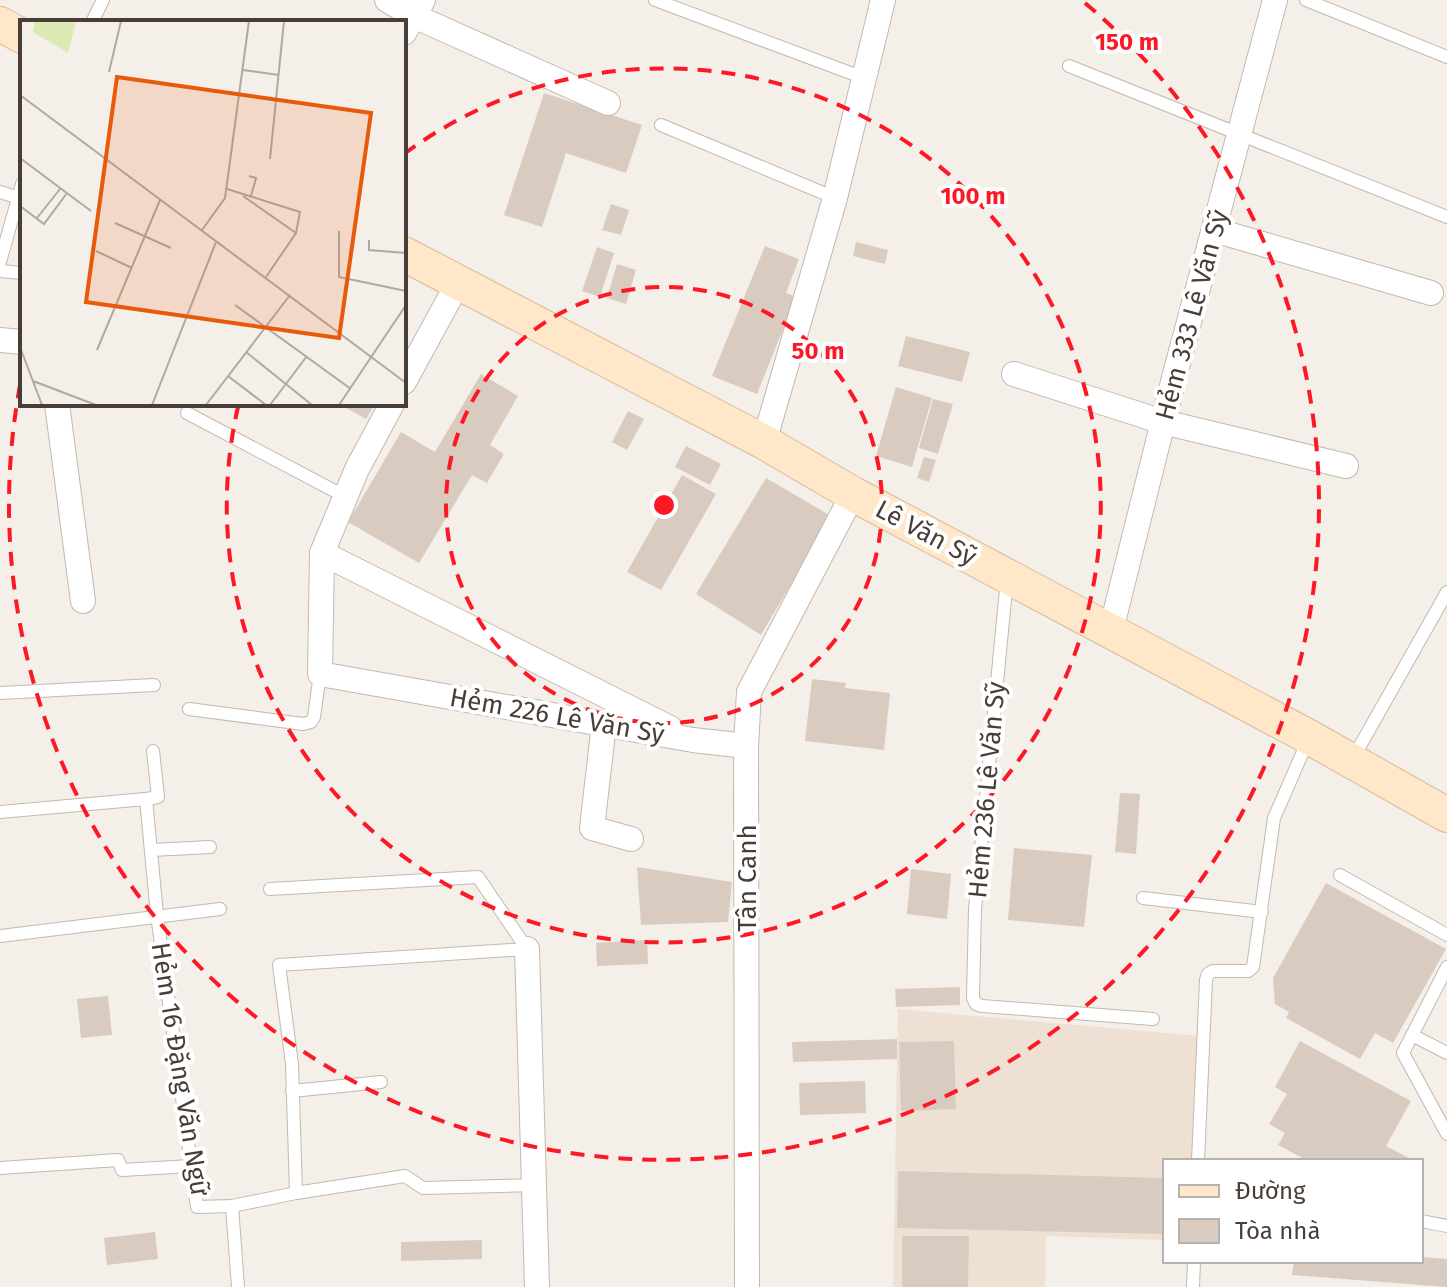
<svg xmlns="http://www.w3.org/2000/svg" width="1447" height="1287" viewBox="0 0 1447 1287" font-family="'Fira Sans',sans-serif">
	<rect width="100%" height="100%" fill="#f5efe9"/>
	<polygon fill="#eee1d3" points="898,1009 1198,1036 1193,1161 1165,1161 1165,1240 1046,1236 1045,1287 893,1287"/>
	<g fill="#dacbc1">
		<polygon points="544,93 642,125 626,173 566,153 542,227 504,215"/>
		<polygon points="611,204 629,210 621,235 602,230"/>
		<polygon points="856,242 888,250 885,264 853,256"/>
		<polygon points="765,246 799,259 786,293 796,297 757,394 712,376"/>
		<polygon points="597,247 614,253 600,297 582,291"/>
		<polygon points="617,264 636,270 626,304 607,298"/>
		<polygon points="906,336 970,352 962,382 898,366"/>
		<polygon points="481,374 518,396 490,445 504,454 487,483 472,475 419,563 348,522 401,432 435,452"/>
		<polygon points="896,387 932,398 912,467 876,456"/>
		<polygon points="933,399 953,404 938,454 919,448"/>
		<polygon points="339,404 375,404 366,419"/>
		<polygon points="628,411 644,419 627,450 612,442"/>
		<polygon points="686,446 721,464 710,485 675,467"/>
		<polygon points="924,457 936,460 929,482 917,478"/>
		<polygon points="682,475 716,494 661,590 627,572"/>
		<polygon points="766,478 831,516 761,635 696,594"/>
		<polygon points="812,679 846,683 845,688 890,693 884,750 805,741"/>
		<polygon points="1120,793 1140,794 1136,854 1115,852"/>
		<polygon points="1014,848 1092,855 1084,927 1008,920"/>
		<polygon points="637,867 732,882 728,922 641,925"/>
		<polygon points="911,869 951,874 947,919 907,914"/>
		<polygon points="1326,883 1446,949 1393,1043 1375,1033 1360,1059 1286,1018 1289,1012 1275,1004 1273,978"/>
		<polygon points="647,940 648,964 597,966 596,943"/>
		<polygon points="960,987 960,1005 896,1007 895,989"/>
		<polygon points="108,996 112,1035 81,1038 77,999"/>
		<polygon points="897,1039 897,1059 793,1062 792,1042"/>
		<polygon points="954,1041 956,1109 901,1111 899,1042"/>
		<polygon points="1300,1041 1411,1101 1386,1146 1409,1158 1407,1161 1308,1161 1278,1145 1285,1133 1269,1124 1287,1094 1275,1087"/>
		<polygon points="865,1081 866,1113 800,1115 799,1083"/>
		<polygon points="898,1171 1165,1178 1165,1234 897,1228"/>
		<polygon points="155,1232 158,1259 107,1265 104,1238"/>
		<polygon points="902,1236 969,1236 968,1287 902,1287"/>
		<polygon points="482,1240 482,1259 401,1261 401,1242"/>
		<polygon points="1421,1257 1447,1259 1447,1287 1292,1275 1294,1261 1421,1261"/>
	</g>
	<g fill="none" stroke-linecap="round" stroke-linejoin="round">
		<g stroke="#c4b8af" stroke-width="14">
			<g id="service">
				<polyline points="655,0 864,78"/>
				<polyline points="1306,0 1447,57"/>
				<polyline points="92,22 103,0"/>
				<polyline points="1069,66 1447,217"/>
				<polyline points="661,125 835,198"/>
				<polyline points="0,192 22,199"/>
				<polyline points="0,262 22,184"/>
				<polyline points="0,271 22,273"/>
				<polyline points="187,413 346,497"/>
				<polyline points="1007,579 975,910 973,998 976,1004 982,1006 1153,1019"/>
				<polyline points="0,693 154,685"/>
				<polyline points="189,709 303,724 311,722 314,717 320,674"/>
				<polyline points="1352,760 1447,592"/>
				<polyline points="146,799 158,797 153,751"/>
				<polyline points="0,812 146,799 157,915 197,1207 232,1206 296,1193 405,1176 423,1188 534,1185"/>
				<polyline points="151,850 210,847"/>
				<polyline points="1340,875 1447,935"/>
				<polyline points="270,889 478,877 527,949"/>
				<polyline points="1143,898 1262,912"/>
				<polyline points="0,936 220,909"/>
				<polyline points="1447,967 1403,1053 1447,1134"/>
				<polyline points="1412,1035 1447,1053"/>
				<polyline points="292,1091 381,1082"/>
				<polyline points="1198,1161 1206,980 1208,974 1213,971 1248,971 1253,967 1274,818 1309,738"/>
				<polyline points="0,1168 118,1160 122,1170 191,1166"/>
				<polyline points="296,1193 292,1064 279,965 527,949"/>
				<polyline points="232,1206 238,1287"/>
				<polyline points="1421,1221 1447,1226"/>
				<polyline points="1193,1287 1194,1261"/>
			</g>
		</g>
		<g stroke="#c4b8af" stroke-width="26">
			<g id="minor">
				<polyline points="387,0 414,16 608,103"/>
				<polyline points="404,33 423,0"/>
				<polyline points="1214,230 1431,293"/>
				<polyline points="0,340 22,342"/>
				<polyline points="1014,374 1163,422 1346,466"/>
				<polyline points="404,382 458,283"/>
				<polyline points="57,404 83,601"/>
				<polyline points="392,404 357,469 322,553 320,674 693,740 746,746"/>
				<polyline points="764,442 835,198 883,0"/>
				<polyline points="322,553 670,728"/>
				<polyline points="1111,630 1174,378 1275,0"/>
				<polyline points="604,724 592,828 631,839"/>
				<polyline points="527,949 537,1287"/>
				<polyline points="747,1287 746,746 749,692 853,494"/>
			</g>
		</g>
		<g stroke="#d8bb9b" stroke-width="36">
			<g id="secondary">
				<polyline points="0,24 22,36"/>
				<polyline points="404,254 764,442 853,494 1309,737 1447,815"/>
			</g>
		</g>
		<use href="#service" stroke="#fff" stroke-width="12"/>
		<use href="#minor" stroke="#fff" stroke-width="24"/>
		<use href="#secondary" stroke="#ffe7c9" stroke-width="34"/>
	</g>
	<g fill="none" stroke="#fc1925" stroke-width="4" stroke-dasharray="14 10">
		<circle cx="664" cy="505" r="218"/>
		<path d="M404 154A437 437 0 1 1 238 407"/>
		<path d="M1085 3A655 655 0 1 1 21 380"/>
	</g>
	<g text-anchor="middle" dominant-baseline="central" stroke-width="8" stroke-linejoin="round" paint-order="stroke">
		<g font-size="26" fill="#493e37" stroke="#fff">
			<text transform="translate(1192 315) rotate(-75)">Hẻm 333 Lê Văn Sỹ</text>
			<text transform="translate(926 533) rotate(28)">Lê Văn Sỹ</text>
			<text transform="translate(557 716) rotate(10)">Hẻm 226 Lê Văn Sỹ</text>
			<text transform="translate(987 790) rotate(-85)">Hẻm 236 Lê Văn Sỹ</text>
			<text transform="translate(747 878) rotate(-90)">Tân Canh</text>
			<text transform="translate(180 1069) rotate(81)">Hẻm 16 Đặng Văn Ngữ</text>
		</g>
	</g>
	<g transform="translate(20 20)">
		<rect width="386" height="386" fill="#f5efe9"/>
		<path d="M15 1H56L48 33 13 12Z" fill="#dbe9b2"/>
		<path fill="none" stroke="#b0a8a2" stroke-width="2" d="M223 50 259 55M89 52 101 1M0 75 386 363M0 138 71 191M250 139 264 1M229 156 236 158 231 176M207 169 280 192 276 213 246 257M223 176 276 213M0 186 24 204 47 173M17 198 40 169M95 203 151 228M182 210 205 178 229 1M319 211V257L386 271M349 220V230L386 233M76 231 112 248M215 285 331 369M0 327 22 385M77 330 140 180M226 332 292 385M208 356 246 385M13 361 76 385M132 385 196 222M186 385 270 275M250 385 287 336M319 385 386 285"/>
		<path fill="#e8590c" fill-opacity="0.15" stroke="#e8590c" stroke-width="4" d="M97 57 351 93 319 318 66 282Z"/>
		<rect width="386" height="386" fill="none" stroke="#493e37" stroke-width="4"/>
	</g>
	<circle cx="664" cy="505" r="12" fill="#fc1925" stroke="#fff" stroke-width="4"/>
	<g font-size="24" text-anchor="middle" font-weight="bold" fill="#fc1925" stroke="#fff" stroke-width="8" stroke-linejoin="round" paint-order="stroke">
		<text x="1127" y="50">150 m</text>
		<text x="973" y="204">100 m</text>
		<text x="818" y="359">50 m</text>
	</g>
	<rect x="1163" y="1159" width="260" height="104" fill="#ffffff" stroke="#b6b2af" stroke-width="2"/>
	<rect x="1179" y="1185" width="40" height="12" fill="#ffe7c9" stroke="#b6b2af" stroke-width="2"/>
	<text x="1235" y="1199" font-size="24" fill="#493e37">Đường</text>
	<rect x="1179" y="1219" width="40" height="24" fill="#dacbc1" stroke="#b6b2af" stroke-width="2"/>
	<text x="1235" y="1239" font-size="24" fill="#493e37">Tòa nhà</text>
</svg>
